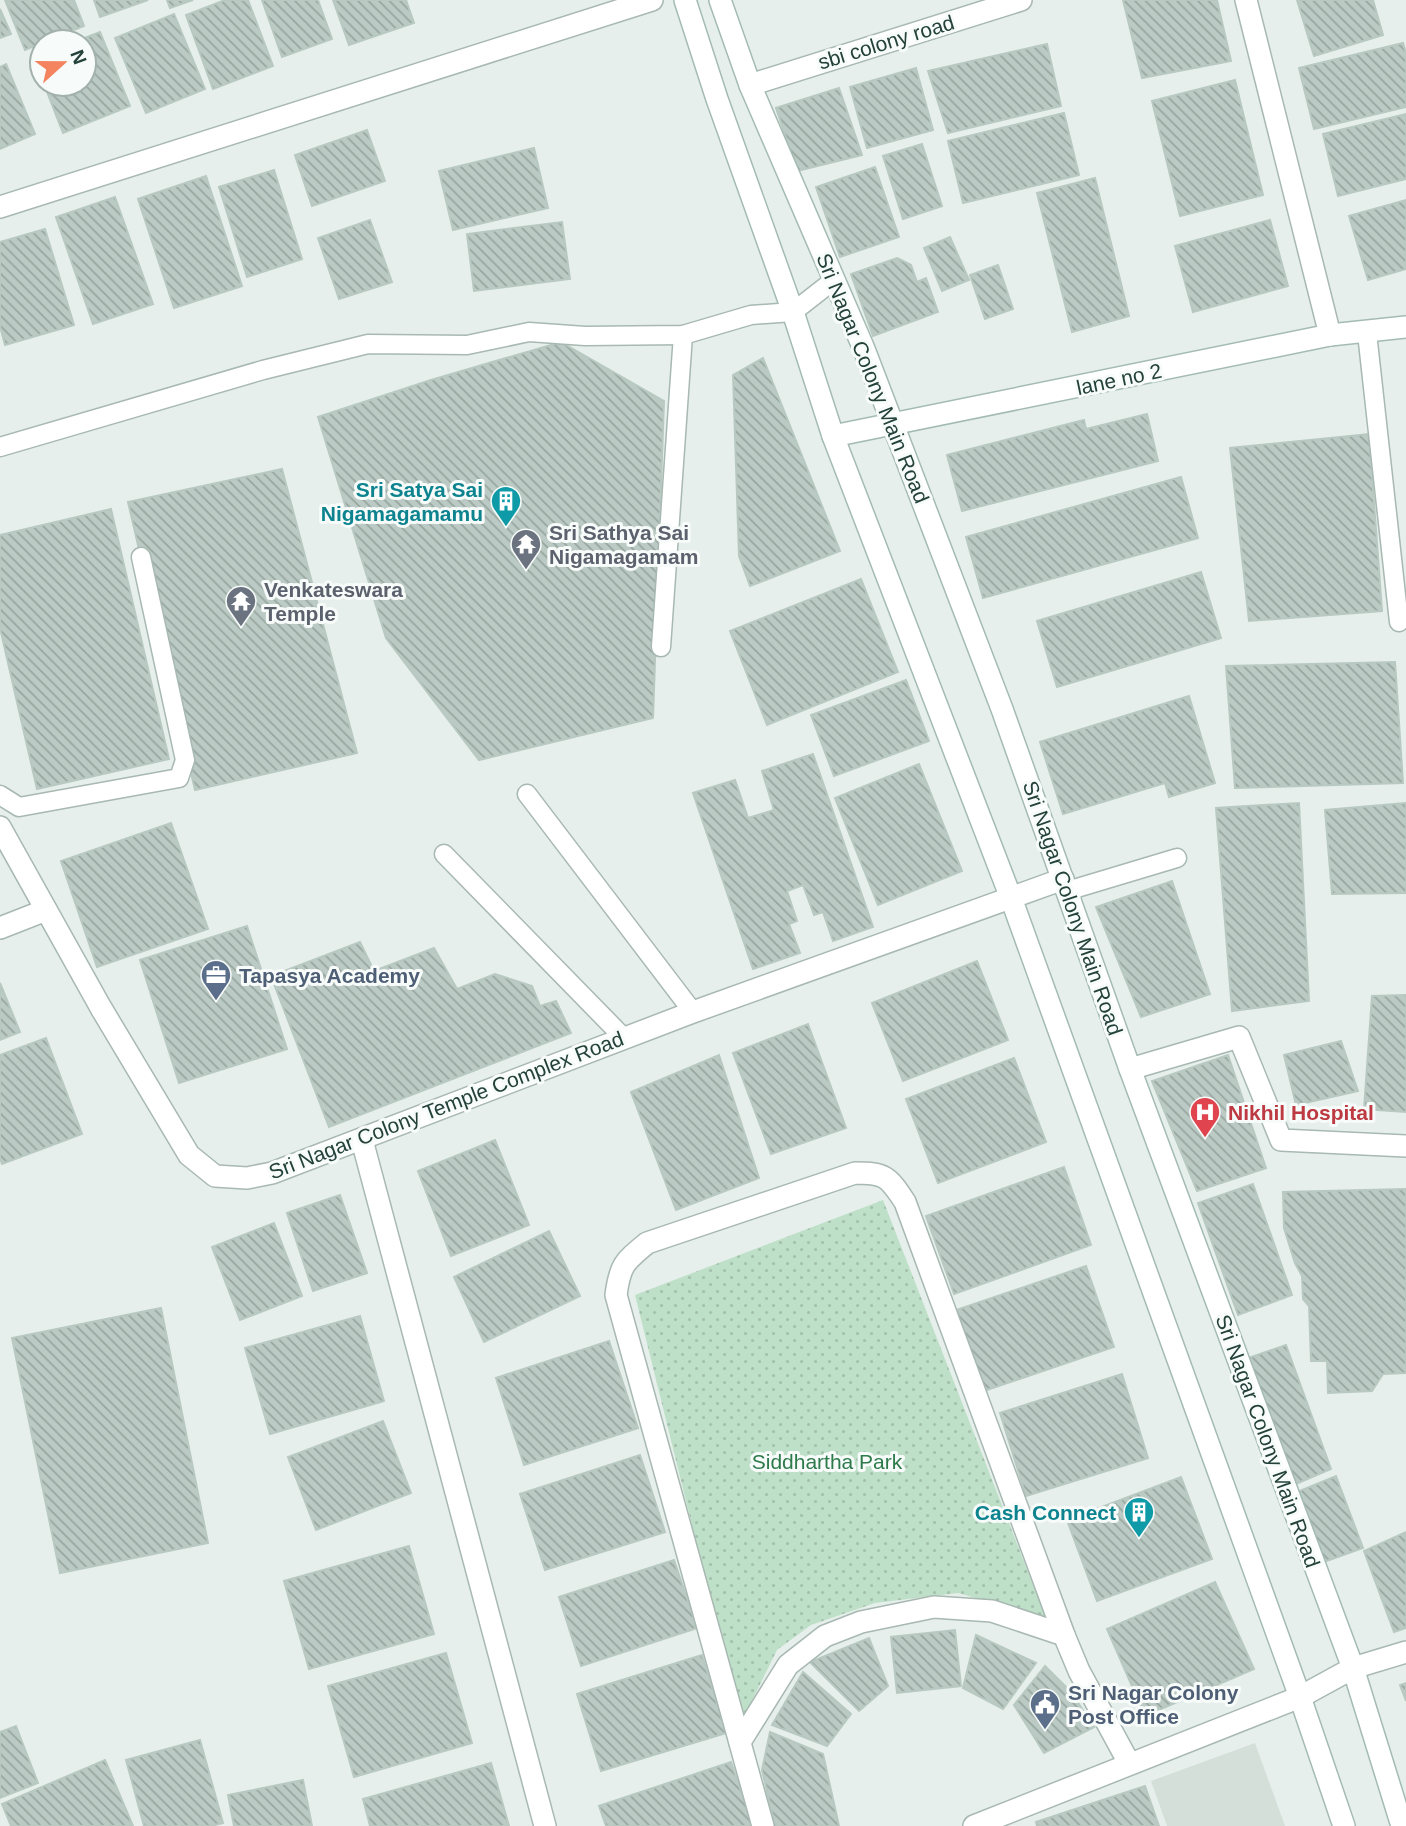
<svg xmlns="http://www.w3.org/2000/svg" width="1406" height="1826" viewBox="0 0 1406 1826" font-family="Helvetica,sans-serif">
	<defs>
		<pattern id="park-dots" width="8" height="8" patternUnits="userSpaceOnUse" patternTransform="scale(1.75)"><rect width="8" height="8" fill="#bfe0c8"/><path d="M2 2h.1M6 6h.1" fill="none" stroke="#a4c1ad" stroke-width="1.8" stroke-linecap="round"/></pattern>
		<pattern id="building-back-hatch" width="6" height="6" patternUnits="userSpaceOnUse" patternTransform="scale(1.75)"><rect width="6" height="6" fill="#bbcac4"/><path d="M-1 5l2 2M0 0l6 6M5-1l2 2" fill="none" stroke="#98a6a0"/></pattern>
	</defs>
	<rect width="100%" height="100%" fill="#e6efeb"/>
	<polygon fill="#d4dfda" points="1255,1743 1285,1826 1167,1826 1151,1781"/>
	<polygon fill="url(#park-dots)" points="883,1200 1046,1618 958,1593 875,1603 811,1625 777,1650 741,1723 635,1295"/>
	<g fill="url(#building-back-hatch)" stroke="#b8c9c2" stroke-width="2">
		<polygon points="5,0 74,0 84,26 25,50"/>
		<polygon points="94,0 148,0 100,17"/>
		<polygon points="167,0 193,0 170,8"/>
		<polygon points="225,0 248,0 273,66 213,89 186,15"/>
		<polygon points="262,0 318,0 332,39 282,57"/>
		<polygon points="333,0 406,0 414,23 349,45"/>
		<polygon points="1123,0 1217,0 1231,61 1142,78"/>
		<polygon points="1297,0 1373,0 1383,35 1314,56"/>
		<polygon points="0,9 11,34 0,38"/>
		<polygon points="174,14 205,89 146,113 115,38"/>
		<polygon points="100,32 130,106 63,133 44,84 84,84 84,42 74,42"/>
		<polygon points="1403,43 1406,53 1406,107 1314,129 1299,68"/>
		<polygon points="1047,44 1061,106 948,133 928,71"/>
		<polygon points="42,55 42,79 33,58"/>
		<polygon points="6,64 35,134 0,149 0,67"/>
		<polygon points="916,68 933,130 867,148 850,87"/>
		<polygon points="1235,80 1263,195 1180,216 1152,101"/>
		<polygon points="839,88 862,155 797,171 776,108"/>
		<polygon points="1064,113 1079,175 963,203 948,141"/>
		<polygon points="1406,114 1406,179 1338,196 1323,134"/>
		<polygon points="367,130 385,181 312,206 295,155"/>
		<polygon points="922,144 942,206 903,219 883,156"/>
		<polygon points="534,148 548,208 453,230 439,171"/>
		<polygon points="875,167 899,237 840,257 816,187"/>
		<polygon points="274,170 302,259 247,277 219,187"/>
		<polygon points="206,176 242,286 174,308 138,199"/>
		<polygon points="1095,178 1129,316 1072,332 1037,193"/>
		<polygon points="115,197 153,304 93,324 56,217"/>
		<polygon points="1406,200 1406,269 1368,280 1349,216"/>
		<polygon points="370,220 392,282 339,299 318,238"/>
		<polygon points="1270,220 1288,286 1193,312 1175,246"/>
		<polygon points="562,222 570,279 474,291 467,234"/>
		<polygon points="45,229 74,325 5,345 0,326 0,242"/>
		<polygon points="950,237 969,280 942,291 924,248"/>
		<polygon points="897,258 911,265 917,282 926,278 938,312 873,336 851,274"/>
		<polygon points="998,265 1013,309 985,319 970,275"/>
		<polygon points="561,342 664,401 653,718 479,760 386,638 318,417 431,380"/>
		<polygon points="763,358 840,551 750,586 739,556 733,375"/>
		<polygon points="1147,414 1158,461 962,511 947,455 1084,420 1086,429"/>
		<polygon points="1369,434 1382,611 1249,621 1230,448"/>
		<polygon points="282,469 357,753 195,790 128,502"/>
		<polygon points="1181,477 1198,538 983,598 966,537"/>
		<polygon points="111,509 169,759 37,789 0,628 0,535"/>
		<polygon points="1201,572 1221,638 1057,687 1037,621"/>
		<polygon points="861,579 898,672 767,725 730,631"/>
		<polygon points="1395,662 1403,783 1235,788 1226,666"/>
		<polygon points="906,680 929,741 834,776 811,715"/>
		<polygon points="1189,696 1215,783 1169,797 1165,783 1063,814 1040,742"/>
		<polygon points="813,754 873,927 833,941 823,912 814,915 803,885 787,891 797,921 789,924 800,953 753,969 693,793 735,780 748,818 774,810 762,771"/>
		<polygon points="919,764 962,871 878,905 835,798"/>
		<polygon points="1299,803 1309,1001 1232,1011 1216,808"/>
		<polygon points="1406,803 1406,893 1332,894 1325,810"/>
		<polygon points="171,823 208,929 97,967 61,861"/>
		<polygon points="1172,881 1210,994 1141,1017 1096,907"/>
		<polygon points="247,926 287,1049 179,1083 140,960"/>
		<polygon points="360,942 374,971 434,948 457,989 495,974 532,986 540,1006 556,1001 571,1033 329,1127 271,976"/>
		<polygon points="977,961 1008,1040 903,1081 872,1003"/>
		<polygon points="0,983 20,1032 0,1040"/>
		<polygon points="1406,995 1406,1112 1364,1109 1372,996"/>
		<polygon points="808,1024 846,1128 771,1154 733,1053"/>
		<polygon points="46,1038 82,1134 2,1164 0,1158 0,1055"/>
		<polygon points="1341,1041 1358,1091 1296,1105 1284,1055"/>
		<polygon points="719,1055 759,1178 676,1210 631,1092"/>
		<polygon points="1228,1055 1266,1168 1197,1191 1152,1081"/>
		<polygon points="1014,1058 1046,1142 938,1183 906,1099"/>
		<polygon points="495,1140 529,1225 451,1256 418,1171"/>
		<polygon points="1064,1167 1091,1245 954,1294 926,1216"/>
		<polygon points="1253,1184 1292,1295 1238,1315 1198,1203"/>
		<polygon points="1406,1189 1406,1373 1383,1374 1372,1391 1328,1393 1327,1361 1311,1361 1309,1306 1303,1299 1302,1276 1295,1263 1284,1228 1283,1192"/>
		<polygon points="340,1195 367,1273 313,1291 287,1213"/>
		<polygon points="274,1223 302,1296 240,1320 212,1247"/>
		<polygon points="549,1231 580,1296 484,1342 454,1277"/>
		<polygon points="1086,1266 1114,1347 981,1392 953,1311"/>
		<polygon points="161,1308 208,1543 60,1573 12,1338"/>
		<polygon points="360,1316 384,1401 270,1434 245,1348"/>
		<polygon points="609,1341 638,1428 524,1465 496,1378"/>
		<polygon points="1286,1345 1331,1469 1296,1484 1248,1358"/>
		<polygon points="1122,1374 1148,1458 1026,1496 1000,1413"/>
		<polygon points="383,1421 411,1493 316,1530 288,1457"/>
		<polygon points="640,1455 665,1532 545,1570 520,1494"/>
		<polygon points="1336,1476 1363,1548 1324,1562 1297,1492"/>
		<polygon points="1181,1477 1212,1559 1097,1601 1067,1520"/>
		<polygon points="1406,1532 1406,1628 1394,1632 1364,1551"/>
		<polygon points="409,1546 434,1634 309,1669 284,1581"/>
		<polygon points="674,1560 697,1628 581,1666 559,1597"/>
		<polygon points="1215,1582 1254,1669 1145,1716 1107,1629"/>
		<polygon points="955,1630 961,1686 897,1693 891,1637"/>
		<polygon points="976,1635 1036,1663 1003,1709 963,1688"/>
		<polygon points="869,1638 888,1686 859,1711 810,1662"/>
		<polygon points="446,1653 472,1743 354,1777 328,1686"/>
		<polygon points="702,1655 726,1733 601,1771 577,1694"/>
		<polygon points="1045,1666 1071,1692 1094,1727 1044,1753 1014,1705"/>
		<polygon points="803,1672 851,1714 827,1746 772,1725"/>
		<polygon points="1406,1683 1406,1701 1400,1685"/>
		<polygon points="16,1726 38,1783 0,1798 0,1732"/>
		<polygon points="770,1732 823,1754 839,1826 775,1826 762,1770"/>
		<polygon points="200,1740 223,1823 211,1826 144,1826 126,1760"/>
		<polygon points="105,1760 133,1826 11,1826 2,1804"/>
		<polygon points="731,1762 753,1826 606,1826 599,1806"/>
		<polygon points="491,1763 509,1826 370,1826 363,1799"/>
		<polygon points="303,1780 312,1826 234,1826 228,1795"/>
		<polygon points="1145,1786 1159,1826 1037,1826 1036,1822"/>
	</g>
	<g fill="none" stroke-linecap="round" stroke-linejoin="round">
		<g stroke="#a8b8b2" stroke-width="21">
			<g id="lane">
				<polyline points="1367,333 1399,622"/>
				<polyline points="0,447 263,370 368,344 467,345 529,332 585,336 683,335 751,315 793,312 834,280"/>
				<polyline points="661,647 683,335"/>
				<polyline points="527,794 693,1012"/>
				<polyline points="0,795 19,807 179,778 185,760 141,557"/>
				<polyline points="444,854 624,1038"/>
				<polyline points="1067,891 1177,858"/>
			</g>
		</g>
		<g stroke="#a8b8b2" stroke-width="24">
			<g id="street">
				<polyline points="1246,0 1330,335"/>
				<polyline points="750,85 1021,0"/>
				<polyline points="0,207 652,0"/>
				<polyline points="0,827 101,1008 189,1155 215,1176 247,1178 272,1173 693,1012 1063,879"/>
				<polyline points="0,928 46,910"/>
				<polyline points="1130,1069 1239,1037 1281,1140 1406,1146"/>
				<polyline points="362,1140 545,1826"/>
				<polyline points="740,1742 788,1665 825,1636 861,1622 934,1607 992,1611 1064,1635"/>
				<path d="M763 1826 616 1295C620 1265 624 1262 647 1243L855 1173C885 1173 888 1176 905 1202L1064 1635 1079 1671 1129 1763"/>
				<polyline points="974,1826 1300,1697 1353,1668 1406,1652"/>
			</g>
		</g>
		<g stroke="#a4bbb3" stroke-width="24">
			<g id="secondary">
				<polyline points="685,0 717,99 793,312 833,436 1011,898 1300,1697 1344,1826"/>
				<polyline points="720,0 750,85 864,349 1002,709 1130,1069 1353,1668 1402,1826"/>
				<polyline points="833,436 1330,335 1406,327"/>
			</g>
		</g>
		<use href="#lane" stroke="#fff" stroke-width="18"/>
		<use href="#street" stroke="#fff" stroke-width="21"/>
		<use href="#secondary" stroke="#fff" stroke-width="21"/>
	</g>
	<defs>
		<g id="building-pin" transform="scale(1.575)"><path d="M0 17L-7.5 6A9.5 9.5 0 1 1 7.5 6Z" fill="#0f9aa8" stroke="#f7fbf9"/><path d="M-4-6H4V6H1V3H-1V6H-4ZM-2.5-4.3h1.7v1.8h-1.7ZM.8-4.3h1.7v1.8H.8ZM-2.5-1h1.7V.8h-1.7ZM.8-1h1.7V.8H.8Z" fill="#fff"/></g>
		<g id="temple-pin" transform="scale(1.575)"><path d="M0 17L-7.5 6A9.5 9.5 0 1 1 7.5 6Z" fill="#6b7280" stroke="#f7fbf9"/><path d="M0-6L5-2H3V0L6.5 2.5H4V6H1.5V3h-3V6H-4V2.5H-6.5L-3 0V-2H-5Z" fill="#fff"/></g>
		<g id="office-pin" transform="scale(1.575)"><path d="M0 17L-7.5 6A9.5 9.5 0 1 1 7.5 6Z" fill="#5c6f8a" stroke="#f7fbf9"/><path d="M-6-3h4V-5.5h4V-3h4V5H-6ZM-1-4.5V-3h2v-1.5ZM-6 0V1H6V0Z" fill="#fff"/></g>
		<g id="hospital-pin" transform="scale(1.575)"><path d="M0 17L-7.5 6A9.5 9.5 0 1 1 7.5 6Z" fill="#e0444e" stroke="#f7fbf9"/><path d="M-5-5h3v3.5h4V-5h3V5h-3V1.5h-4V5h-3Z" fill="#fff"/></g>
		<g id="civic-pin" transform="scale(1.575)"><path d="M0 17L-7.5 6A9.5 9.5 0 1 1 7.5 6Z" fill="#5c6f8a" stroke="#f7fbf9"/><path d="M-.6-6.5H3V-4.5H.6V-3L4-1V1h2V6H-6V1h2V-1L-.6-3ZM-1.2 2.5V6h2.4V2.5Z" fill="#fff"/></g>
	</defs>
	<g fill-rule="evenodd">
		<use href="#building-pin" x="506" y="501"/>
		<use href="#temple-pin" x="526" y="544"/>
		<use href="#temple-pin" x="241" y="601"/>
		<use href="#office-pin" x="216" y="975"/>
		<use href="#hospital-pin" x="1205" y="1112"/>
		<use href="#building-pin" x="1139" y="1512"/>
		<use href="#civic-pin" x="1045" y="1704"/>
	</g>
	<g text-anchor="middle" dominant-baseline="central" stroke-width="6" stroke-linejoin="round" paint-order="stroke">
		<g font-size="21" fill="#24423a" stroke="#f7fbf9">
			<text transform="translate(886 42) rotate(-17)">sbi colony road</text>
			<text transform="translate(873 378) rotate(68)">Sri Nagar Colony Main Road</text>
			<text transform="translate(1119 379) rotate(-12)">lane no 2</text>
			<text transform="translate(1073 908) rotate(71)">Sri Nagar Colony Main Road</text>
			<text transform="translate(446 1105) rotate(-21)">Sri Nagar Colony Temple Complex Road</text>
			<text transform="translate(1268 1441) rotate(70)">Sri Nagar Colony Main Road</text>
		</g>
		<g font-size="21" font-weight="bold" fill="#0d838f" stroke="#f7fbf9" text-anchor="end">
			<text x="483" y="489">Sri Satya Sai<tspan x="483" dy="24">Nigamagamamu</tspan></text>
			<text x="1116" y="1512">Cash Connect</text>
		</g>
		<g font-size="21" font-weight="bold" fill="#5b616d" stroke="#f7fbf9" text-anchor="start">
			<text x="549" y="532">Sri Sathya Sai<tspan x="549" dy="24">Nigamagamam</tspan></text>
			<text x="264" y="589">Venkateswara<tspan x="264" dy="24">Temple</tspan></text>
		</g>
		<g font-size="21" font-weight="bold" fill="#4e5e75" stroke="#f7fbf9" text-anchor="start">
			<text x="239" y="975">Tapasya Academy</text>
			<text x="1068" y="1692">Sri Nagar Colony<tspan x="1068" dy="24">Post Office</tspan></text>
		</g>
		<g font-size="21" font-weight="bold" fill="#be3a42" stroke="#f7fbf9" text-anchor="start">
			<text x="1228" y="1112">Nikhil Hospital</text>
		</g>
		<g font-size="21" fill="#2d7a4b" stroke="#f7fbf9">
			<text x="827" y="1461">Siddhartha Park</text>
		</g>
	</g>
	<g transform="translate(63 63) rotate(69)"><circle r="33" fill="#f7fbf9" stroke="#a3b1ad" stroke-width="2"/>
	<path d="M0-5L12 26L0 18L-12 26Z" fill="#f4845f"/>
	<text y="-10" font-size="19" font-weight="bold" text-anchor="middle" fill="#24423a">N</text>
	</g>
</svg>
